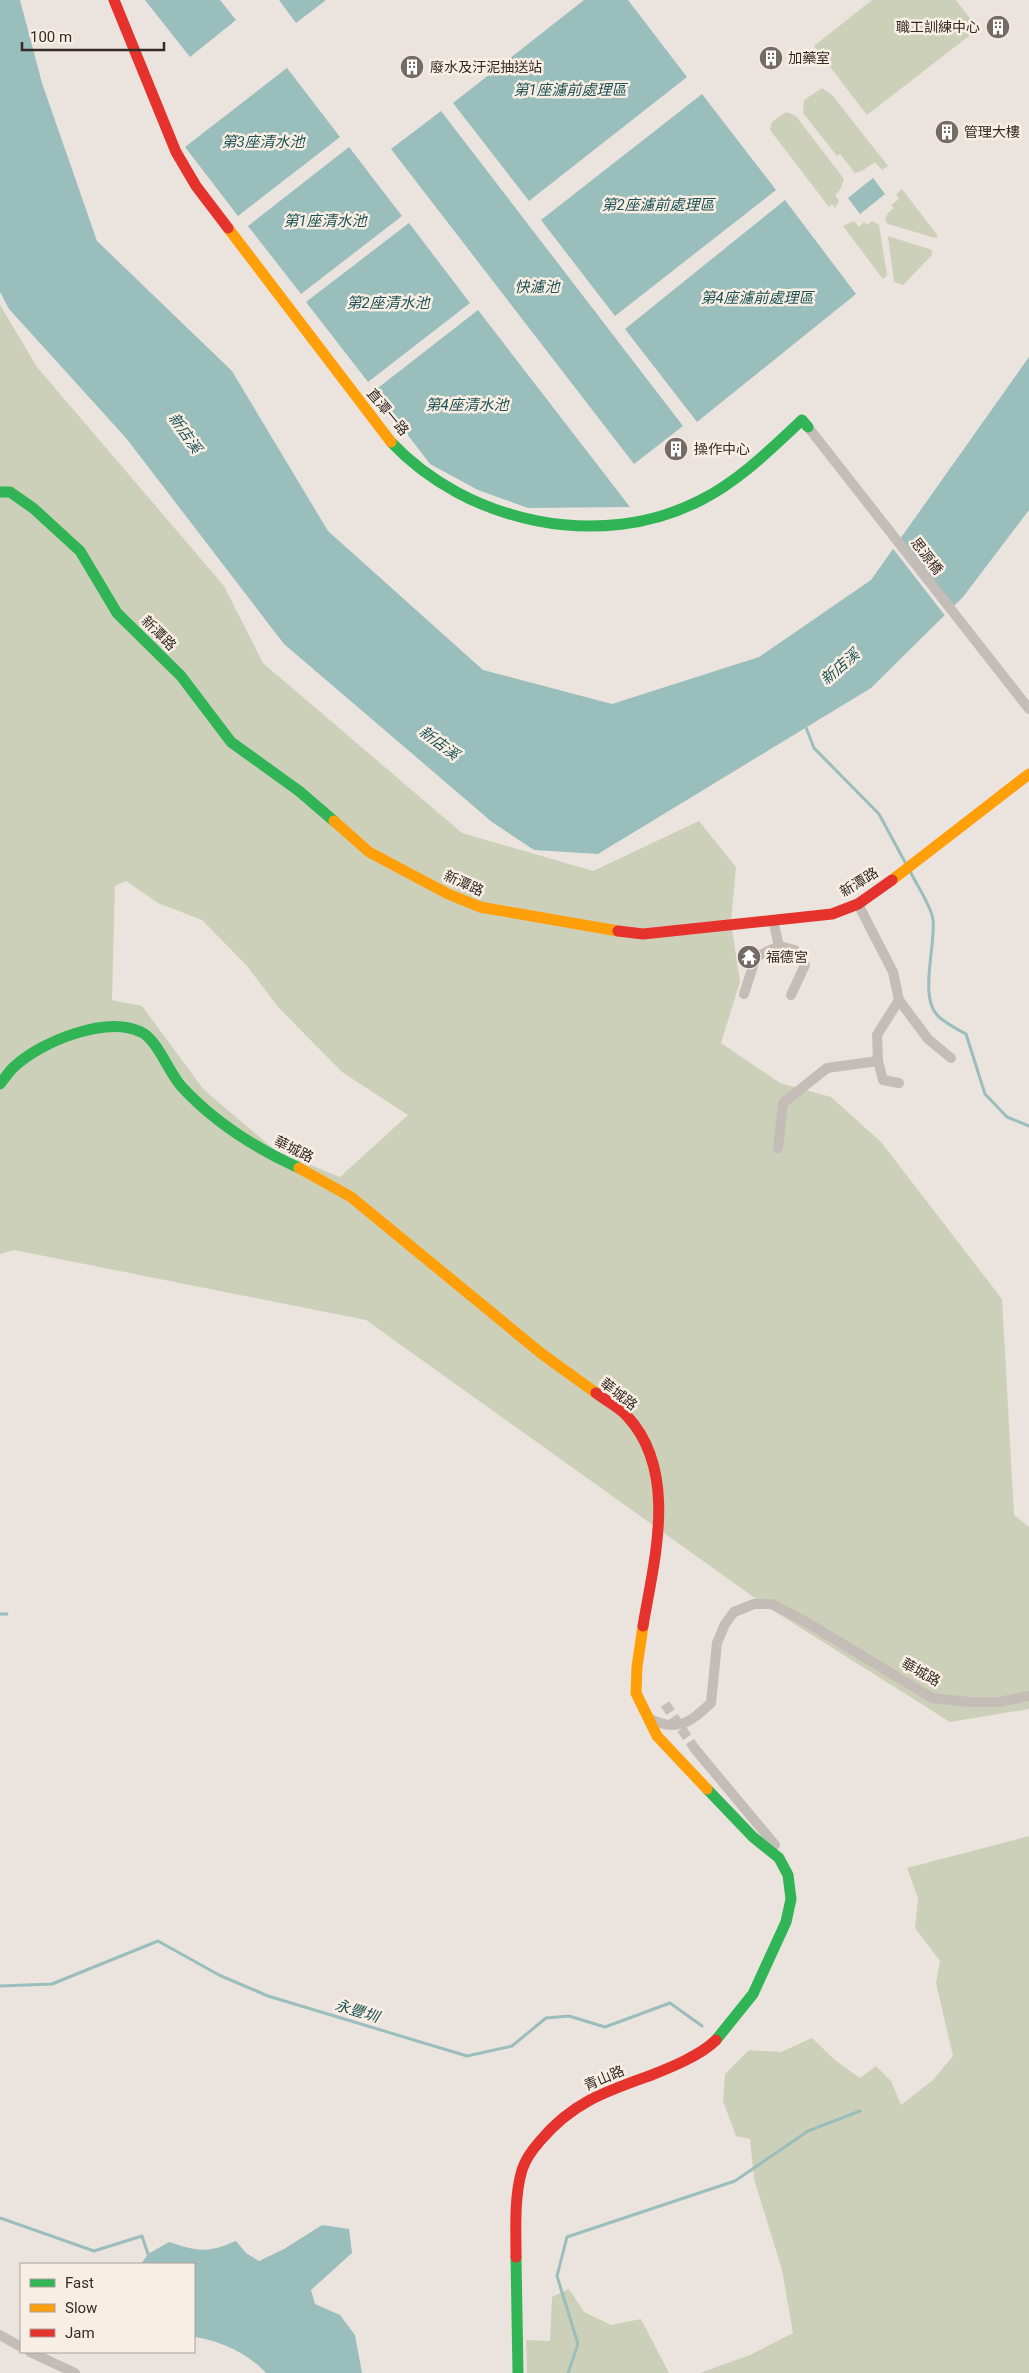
<svg xmlns="http://www.w3.org/2000/svg" width="1029" height="2373" viewBox="0 0 1029 2373" font-family="Roboto,'Noto Sans TC',sans-serif">
	<rect width="100%" height="100%" fill="#ebe4de"/>
	<g fill="#cdd0b8" fill-rule="evenodd">
		<polygon points="872,0 956,0 978,29 867,115 814,46"/>
		<polygon points="822,88 833,96 888,166 882,170 875,162 862,171 855,173 840,154 837,156 803,113 804,100"/>
		<polygon points="786,112 796,116 844,179 840,190 835,195 839,201 835,208 832,204 829,207 770,130 772,122"/>
		<polygon points="902,189 938,236 935,238 888,224 885,220 888,213 894,208 891,205 899,199 896,194"/>
		<polygon points="854,221 859,227 864,222 867,225 872,221 879,225 887,275 883,279 843,226"/>
		<polygon points="888,236 932,250 932,255 903,285 894,282"/>
		<path d="M0 305 37 367 224 586 263 663 462 833 593 871 699 821 736 867 731 922 740 982 721 1043 780 1083 831 1097 881 1142 1002 1299 1014 1515 1029 1527V1709L950 1722 769 1608 366 1320 14 1250 0 1254ZM126 881 158 903 202 920 247 966 278 1007 342 1072 408 1115 340 1177 276 1151 204 1090 142 1006 112 1000 115 886Z"/>
		<polygon points="1029,1836 1029,2373 700,2373 750,2355 793,2333 782,2270 754,2179 750,2139 736,2136 723,2101 725,2074 749,2050 781,2052 812,2038 836,2061 860,2078 876,2066 891,2081 901,2105 933,2080 953,2056 936,1983 940,1961 915,1928 918,1898 907,1868"/>
		<polygon points="569,2289 584,2312 611,2325 641,2319 669,2373 527,2373 526,2340 550,2341 552,2297"/>
	</g>
	<g fill="#9abebc">
		<polygon points="0,0 20,0 42,83 97,241 232,371 328,531 483,670 612,704 759,657 871,580 1029,357 1029,510 963,597 871,688 598,854 534,850 492,822 284,644 126,438 9,309 0,292"/>
		<polygon points="145,0 220,0 236,20 190,57"/>
		<polygon points="279,0 326,0 296,23"/>
		<polygon points="584,0 628,0 687,77 529,201 453,103"/>
		<polygon points="287,68 340,137 238,216 185,147"/>
		<polygon points="702,94 776,190 615,316 541,220"/>
		<polygon points="441,111 683,426 634,464 391,149"/>
		<polygon points="349,147 402,216 301,294 248,226"/>
		<polygon points="873,178 885,194 860,214 848,198"/>
		<polygon points="785,200 856,294 697,422 625,329"/>
		<polygon points="409,223 470,303 368,382 306,302"/>
		<polygon points="478,310 630,507 528,508 478,490 430,464 374,391"/>
		<path d="M322 2225 349 2229 352 2253 311 2290 315 2304 340 2315 355 2335 362 2373H266C249 2354 219 2340 194 2337V2264H141L148 2254 169 2242C199 2252 207 2253 236 2241L246 2253 259 2261 284 2249Z"/>
	</g>
	<polygon fill="#ebe4de" points="899,536 955,608 946,617 891,546"/>
	<g fill="none" stroke-linecap="round" stroke-linejoin="round">
		<g stroke="#9abebc" stroke-width="3">
			<polyline points="805,725 814,748 879,814 906,864"/>
			<path d="M910 871C916 884 932 907 933 920 936 945 918 999 939 1017 947 1024 957 1029 966 1034L985 1094 1007 1117 1029 1126"/>
			<polyline points="0,1614 7,1614"/>
			<polyline points="0,1986 52,1984 158,1941 219,1975 268,1996 467,2056 512,2046 546,2018 569,2016 605,2027 670,2003 702,2026"/>
			<polyline points="0,2218 94,2251 142,2236 148,2254"/>
			<polyline points="568,2373 578,2344 557,2276 567,2237 735,2181 808,2131 860,2111"/>
		</g>
		<polyline stroke="#c6bfb9" stroke-width="10" stroke-dasharray="10 5" stroke-linecap="butt" points="665,1704 695,1749"/>
		<g stroke="#c4bcb7" stroke-width="10">
			<polyline points="808,427 1029,709"/>
			<polyline points="773,920 779,946 795,950 805,965 791,995"/>
			<polyline points="744,994 756,957 779,946"/>
			<polyline points="899,1000 928,1039 951,1058"/>
			<polyline points="878,1061 883,1080 899,1083"/>
			<polyline points="778,1148 783,1103 827,1068 878,1061 877,1035 899,1000 893,972 858,904"/>
			<path d="M648 1718C678 1733 689 1723 711 1703L717 1643 725 1624 734 1612 754 1604H772L808 1623 932 1698 969 1702H999L1029 1696"/>
			<polyline points="695,1749 775,1845"/>
			<polyline points="0,2335 21,2347"/>
			<polyline points="30,2352 75,2373"/>
		</g>
		<g stroke="#30b455" stroke-width="11">
			<path d="M391 442C467 523 601 552 701 500 740 480 771 449 802 420L808 427"/>
			<polyline points="0,492 10,492 33,508 80,551 117,613 181,676 231,742 299,791 334,821"/>
			<path d="M0 1084C5 1078 9 1071 15 1066 41 1042 106 1015 141 1032 157 1039 169 1073 181 1086 214 1122 255 1148 299 1168"/>
			<polyline points="707,1789 753,1837 779,1858 788,1875 791,1899 786,1922 753,1994 716,2040"/>
			<polyline points="516,2257 518,2373"/>
		</g>
		<g stroke="#ff9f0a" stroke-width="11">
			<polyline points="228,228 391,442"/>
			<polyline points="334,821 369,852 448,894 480,907 618,931"/>
			<polyline points="892,880 1029,774"/>
			<polyline points="299,1168 351,1197 542,1354 596,1393"/>
			<polyline points="643,1626 637,1667 636,1693 657,1736 707,1789"/>
		</g>
		<g stroke="#e5322d" stroke-width="11">
			<polyline points="114,0 176,152 196,186 228,228"/>
			<polyline points="618,931 643,934 832,914 858,904 892,880"/>
			<path d="M596 1393C606 1401 619 1407 627 1416 679 1472 654 1560 643 1626"/>
			<path d="M516 2257C516 2229 514 2197 522 2170 525 2160 533 2149 540 2141 572 2103 604 2092 649 2076 669 2068 700 2056 716 2040"/>
		</g>
	</g>
	<defs>
		<g id="building-disc" transform="scale(1.25)"><circle r="9.5" fill="#746b66" stroke="#f9eee4"/><path d="M-4-6H4V6H1V3H-1V6H-4ZM-2.5-4.3h1.7v1.8h-1.7ZM.8-4.3h1.7v1.8H.8ZM-2.5-1h1.7V.8h-1.7ZM.8-1h1.7V.8H.8Z" fill="#fff"/></g>
		<g id="temple-disc" transform="scale(1.25)"><circle r="9.5" fill="#746b66" stroke="#f9eee4"/><path d="M0-6L5-2H3V0L6.5 2.5H4V6H1.5V3h-3V6H-4V2.5H-6.5L-3 0V-2H-5Z" fill="#fff"/></g>
	</defs>
	<g fill-rule="evenodd">
		<use href="#building-disc" x="998" y="27"/>
		<use href="#building-disc" x="771" y="58"/>
		<use href="#building-disc" x="412" y="67"/>
		<use href="#building-disc" x="947" y="132"/>
		<use href="#building-disc" x="676" y="449"/>
		<use href="#temple-disc" x="749" y="957"/>
	</g>
	<g text-anchor="middle" dominant-baseline="central" stroke-width="5" stroke-linejoin="round" paint-order="stroke">
		<g font-size="14" fill="#342a26" stroke="#f9eee4" text-anchor="start">
			<text x="980" y="27" text-anchor="end">職工訓練中心</text>
			<text x="788" y="58">加藥室</text>
			<text x="430" y="67">廢水及汙泥抽送站</text>
			<text x="964" y="132">管理大樓</text>
			<text x="694" y="449">操作中心</text>
			<text x="766" y="957">福德宮</text>
		</g>
		<g font-size="14" fill="#342a26" stroke="#f9eee4">
			<text transform="translate(388 412) rotate(50)">直潭一路</text>
			<text transform="translate(927 556) rotate(52)">思源橋</text>
			<text transform="translate(159 633) rotate(45)">新潭路</text>
			<text transform="translate(859 882) rotate(-32)">新潭路</text>
			<text transform="translate(464 883) rotate(24)">新潭路</text>
			<text transform="translate(294 1149) rotate(26)">華城路</text>
			<text transform="translate(619 1394) rotate(38)">華城路</text>
			<text transform="translate(921 1672) rotate(29)">華城路</text>
			<text transform="translate(604 2078) rotate(-23)">青山路</text>
		</g>
		<g font-size="15" font-style="italic" fill="#1c5355" stroke="#f9eee4">
			<text x="570" y="90">第1座濾前處理區</text>
			<text x="263" y="142">第3座清水池</text>
			<text x="658" y="205">第2座濾前處理區</text>
			<text x="325" y="221">第1座清水池</text>
			<text x="537" y="287">快濾池</text>
			<text x="757" y="298">第4座濾前處理區</text>
			<text x="388" y="303">第2座清水池</text>
			<text x="467" y="405">第4座清水池</text>
			<text transform="translate(185 433) rotate(55)">新店溪</text>
			<text transform="translate(840 667) rotate(-41)">新店溪</text>
			<text transform="translate(439 743) rotate(37)">新店溪</text>
			<text transform="translate(357 2011) rotate(17)">永豐圳</text>
		</g>
	</g>
	<rect x="20" y="2263" width="175" height="90" fill="#f9eee4" stroke="#aaa098"/>
	<rect x="30" y="2279" width="25" height="8" fill="#30b455" stroke="#aaa098"/>
	<text x="65" y="2288" font-size="15" fill="#342a26">Fast</text>
	<rect x="30" y="2304" width="25" height="8" fill="#ff9f0a" stroke="#aaa098"/>
	<text x="65" y="2313" font-size="15" fill="#342a26">Slow</text>
	<rect x="30" y="2329" width="25" height="8" fill="#e5322d" stroke="#aaa098"/>
	<text x="65" y="2338" font-size="15" fill="#342a26">Jam</text>
	<path d="M22 42v8h142v-8" fill="none" stroke="#342a26" stroke-width="2.5"/>
	<text x="30" y="42" font-size="15" fill="#342a26" stroke="#f9eee4" stroke-width="4" paint-order="stroke">100 m</text>
</svg>
